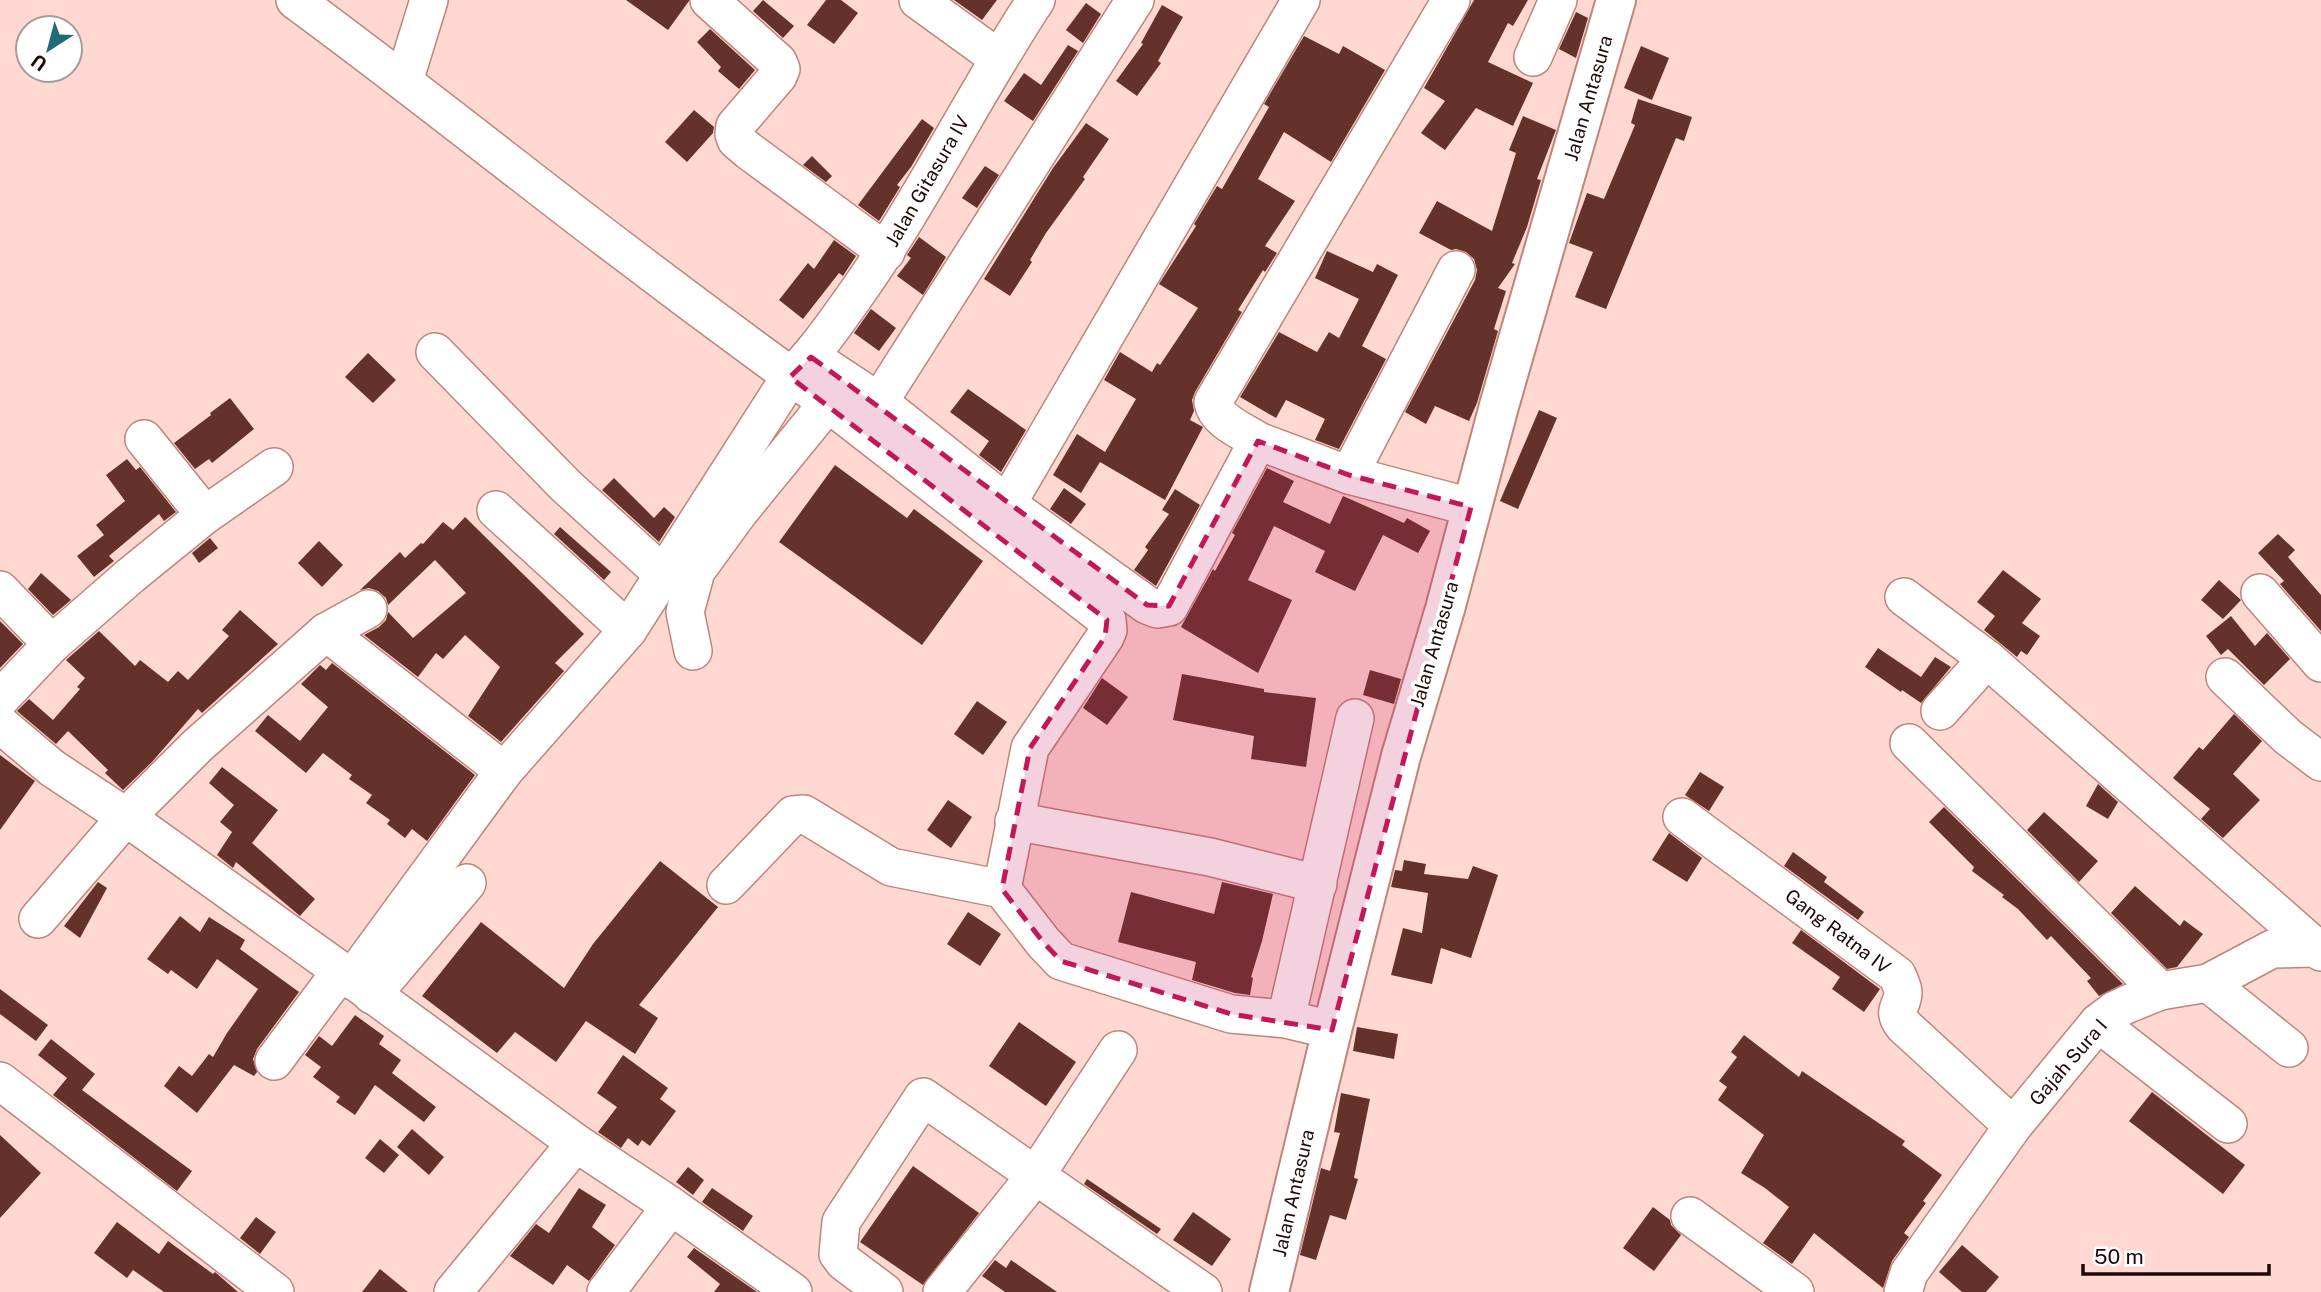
<svg xmlns="http://www.w3.org/2000/svg" width="2321" height="1292" viewBox="0 0 2321 1292" font-family="'Public Sans',sans-serif">
	<rect width="100%" height="100%" fill="#ffd8d1"/>
	<g fill="#65322b">
		<polygon points="626,0 689,0 689,1 668,30"/>
		<polygon points="763,0 794,26 783,38 753,11"/>
		<polygon points="826,0 841,0 858,13 834,44 807,25"/>
		<polygon points="954,0 997,0 982,20"/>
		<polygon points="1474,0 1528,0 1513,26 1508,23 1488,62 1533,83 1513,126 1476,108 1445,150 1421,133 1445,101 1424,88"/>
		<polygon points="1086,3 1101,14 1083,43 1066,30"/>
		<polygon points="1162,5 1183,17 1158,61 1161,63 1137,96 1116,81 1143,44 1141,43"/>
		<polygon points="1576,12 1588,18 1576,58 1559,49"/>
		<polygon points="710,29 755,70 739,89 718,71 721,67 697,42"/>
		<polygon points="1304,36 1339,54 1343,46 1385,70 1331,162 1284,132 1258,179 1295,201 1265,246 1277,253 1265,272 1263,270 1238,310 1242,312 1195,392 1192,400 1194,411 1190,420 1203,427 1165,500 1100,462 1081,493 1053,475 1077,434 1105,452 1136,399 1104,380 1120,352 1152,372 1157,363 1160,365 1198,308 1159,284 1196,226 1194,224 1217,186 1222,189 1269,107 1264,104"/>
		<polygon points="1068,45 1078,51 1033,121 1004,101 1024,73 1041,85"/>
		<polygon points="1641,46 1669,58 1652,100 1624,88"/>
		<polygon points="1638,99 1692,117 1684,141 1676,138 1606,309 1575,297 1593,252 1569,243 1587,193 1604,199 1635,125 1631,123"/>
		<polygon points="694,110 714,127 713,133 687,162 665,142"/>
		<polygon points="1523,116 1556,130 1537,179 1541,180 1527,227 1512,263 1515,264 1498,288 1506,291 1494,329 1498,331 1477,403 1469,421 1435,406 1426,424 1405,412 1475,280 1477,270 1474,259 1466,252 1456,249 1451,250 1419,233 1437,201 1492,231 1516,153 1509,150"/>
		<polygon points="922,119 934,128 911,167 897,185 900,187 879,221 858,205"/>
		<polygon points="1086,123 1109,139 1083,177 1085,179 1046,233 1030,260 1032,262 1010,296 984,279 1053,168"/>
		<polygon points="812,156 832,176 826,182 803,165"/>
		<polygon points="985,166 999,175 977,208 962,198"/>
		<polygon points="919,237 946,257 923,295 897,276 911,258 907,255"/>
		<polygon points="834,240 856,256 843,276 839,273 803,319 779,300 808,263 814,269"/>
		<polygon points="1327,251 1373,272 1377,264 1398,275 1362,346 1386,359 1339,449 1315,440 1325,419 1286,400 1276,418 1240,397 1279,332 1317,352 1329,332 1339,338 1359,299 1315,278"/>
		<polygon points="871,309 896,328 879,351 854,333"/>
		<polygon points="368,353 396,380 373,403 345,377"/>
		<polygon points="968,389 1026,430 1001,472 979,455 989,441 950,412"/>
		<polygon points="230,398 254,429 212,463 209,459 195,469 174,443 211,415 210,413"/>
		<polygon points="1539,410 1557,418 1518,509 1500,501"/>
		<polygon points="127,459 136,470 140,467 176,512 164,521 159,514 109,556 114,561 94,577 77,556 104,535 96,525 125,501 106,475"/>
		<polygon points="835,465 907,518 914,509 983,561 922,645 779,542"/>
		<polygon points="1267,468 1294,481 1283,502 1330,524 1343,496 1404,523 1407,518 1430,531 1418,553 1383,535 1355,591 1315,572 1325,551 1274,526 1248,580 1292,600 1258,673 1181,627 1213,569 1215,571 1235,535 1232,533"/>
		<polygon points="614,478 654,518 664,507 675,517 659,542 602,490"/>
		<polygon points="1064,488 1086,504 1071,524 1050,509"/>
		<polygon points="1175,489 1200,505 1156,586 1134,570 1148,550 1145,547 1169,514 1162,510"/>
		<polygon points="465,517 584,634 555,663 564,671 501,742 468,716 500,667 465,635 443,659 436,653 418,677 364,635 379,627 386,620 388,612 413,638 466,593 435,560 388,605 386,598 378,591 369,588 360,590 400,552 405,558 421,543 423,544 443,522 453,530"/>
		<polygon points="560,527 611,572 604,580 554,534"/>
		<polygon points="2278,534 2295,550 2288,557 2321,595 2321,631 2280,584 2284,581 2258,553"/>
		<polygon points="210,538 218,548 199,563 192,553"/>
		<polygon points="319,541 343,565 322,587 298,563"/>
		<polygon points="2003,570 2041,599 2022,623 2040,636 2027,655 2021,651 2017,657 1984,630 1995,616 1977,602"/>
		<polygon points="41,573 71,600 53,615 28,589"/>
		<polygon points="2219,580 2241,600 2223,619 2201,600"/>
		<polygon points="240,610 278,644 202,713 198,709 152,762 123,790 105,773 108,770 68,731 56,744 17,711 29,699 53,720 80,689 77,687 85,678 66,660 99,631 135,666 140,660 168,682 178,671 188,680 229,636 222,630"/>
		<polygon points="2231,616 2255,646 2267,633 2290,659 2264,685 2228,649 2221,655 2206,636"/>
		<polygon points="0,621 23,644 0,668"/>
		<polygon points="1878,648 1921,677 1935,657 1951,667 1921,703 1902,690 1901,692 1865,667"/>
		<polygon points="332,663 475,775 427,841 412,829 405,838 387,824 390,820 366,803 372,795 349,779 352,775 323,753 306,773 255,731 268,715 300,741 328,707 301,684 320,665 326,670"/>
		<polygon points="1370,670 1401,679 1394,704 1363,695"/>
		<polygon points="1182,674 1264,689 1264,692 1316,698 1306,767 1251,759 1254,736 1173,720"/>
		<polygon points="1102,678 1128,697 1107,725 1083,708"/>
		<polygon points="977,701 1007,722 983,755 954,734"/>
		<polygon points="2234,714 2262,741 2233,774 2260,800 2223,838 2201,819 2210,809 2173,778 2199,747 2203,750"/>
		<polygon points="0,755 35,781 0,830"/>
		<polygon points="222,767 278,810 252,843 315,899 300,916 236,862 233,868 217,855 232,832 220,822 234,805 209,783"/>
		<polygon points="1700,772 1724,787 1709,811 1685,795"/>
		<polygon points="2098,784 2118,802 2108,819 2086,806"/>
		<polygon points="948,800 972,817 951,848 927,830"/>
		<polygon points="1944,807 2123,984 2099,996 2087,981 2091,978 2051,936 2047,940 2018,909 2002,897 2004,895 1972,871 1974,867 1929,822"/>
		<polygon points="2044,812 2098,861 2079,882 2027,830"/>
		<polygon points="1669,833 1702,858 1687,882 1652,860"/>
		<polygon points="1793,852 1827,877 1824,882 1864,912 1858,920 1784,866"/>
		<polygon points="1404,860 1426,864 1424,874 1468,879 1473,866 1498,875 1471,958 1441,948 1432,984 1391,975 1403,928 1422,933 1428,893 1391,887 1395,870 1402,871"/>
		<polygon points="660,861 718,907 639,1005 658,1018 635,1054 586,1021 556,1062 515,1032 497,1053 422,996 481,922 564,988 593,944"/>
		<polygon points="98,882 107,888 80,938 64,926"/>
		<polygon points="1222,882 1273,894 1262,941 1251,977 1253,978 1250,995 1235,993 1192,980 1196,962 1118,942 1131,892 1214,914"/>
		<polygon points="2135,886 2180,926 2184,920 2203,934 2177,967 2167,969 2111,913"/>
		<polygon points="968,912 1001,934 980,966 947,944"/>
		<polygon points="180,916 200,932 209,917 245,940 240,949 299,992 257,1049 253,1059 257,1072 254,1076 234,1065 197,1113 164,1086 179,1066 192,1076 209,1054 213,1057 227,1033 258,989 217,959 197,989 171,970 168,974 147,959"/>
		<polygon points="1801,930 1880,989 1864,1012 1832,989 1840,977 1792,943"/>
		<polygon points="0,989 48,1025 36,1041 0,1014"/>
		<polygon points="355,1015 384,1036 379,1044 401,1060 392,1073 436,1107 424,1122 375,1085 355,1115 336,1102 340,1097 313,1077 321,1067 305,1055 319,1036 332,1046"/>
		<polygon points="1019,1022 1076,1062 1046,1106 989,1066"/>
		<polygon points="1357,1027 1398,1034 1394,1059 1353,1051"/>
		<polygon points="1744,1035 1799,1077 1802,1071 1905,1141 1902,1145 1942,1175 1923,1201 1926,1203 1904,1233 1909,1237 1892,1261 1883,1288 1814,1233 1792,1264 1763,1243 1789,1207 1765,1188 1741,1173 1764,1135 1718,1100 1727,1087 1719,1081 1737,1057 1731,1052"/>
		<polygon points="51,1039 95,1074 82,1090 192,1171 177,1191 53,1095 67,1078 38,1055"/>
		<polygon points="623,1055 668,1088 660,1099 676,1111 650,1146 642,1140 638,1146 628,1138 621,1148 598,1132 617,1107 597,1093"/>
		<polygon points="2152,1092 2245,1165 2223,1194 2129,1121"/>
		<polygon points="1341,1093 1370,1099 1354,1178 1358,1179 1346,1220 1330,1215 1316,1260 1300,1255 1321,1168 1330,1171 1340,1133 1334,1132"/>
		<polygon points="412,1129 444,1157 429,1175 397,1147"/>
		<polygon points="0,1135 41,1173 0,1218"/>
		<polygon points="380,1139 399,1155 384,1173 365,1158"/>
		<polygon points="913,1166 979,1213 923,1285 860,1242"/>
		<polygon points="688,1167 704,1180 693,1195 676,1182"/>
		<polygon points="1087,1179 1161,1229 1157,1234 1084,1184"/>
		<polygon points="579,1188 606,1205 592,1227 615,1245 589,1281 567,1265 553,1285 510,1256 536,1224 549,1233"/>
		<polygon points="712,1188 753,1216 743,1231 702,1202"/>
		<polygon points="1653,1207 1670,1220 1671,1225 1681,1235 1654,1271 1623,1248"/>
		<polygon points="1193,1212 1231,1239 1212,1266 1173,1240"/>
		<polygon points="256,1217 276,1232 260,1254 240,1238"/>
		<polygon points="117,1222 159,1254 168,1241 213,1274 215,1272 238,1292 164,1292 133,1270 127,1278 94,1253"/>
		<polygon points="1962,1245 1999,1277 1986,1292 1962,1292 1939,1272"/>
		<polygon points="694,1248 757,1292 714,1292 720,1284 687,1257"/>
		<polygon points="995,1260 1006,1268 1011,1260 1057,1292 1005,1292 982,1276"/>
		<polygon points="380,1269 408,1292 362,1292"/>
	</g>
	<g fill="none" stroke-linecap="round" stroke-linejoin="round">
		<g stroke="#bf847a" stroke-width="40">
			<g id="minor">
				<path d="M295 0C392 71 486 146 581 219 663 282 745 343 828 403L1107 620 1108 630 1105 637 1030 748 1002 889 1043 942 1061 961 1231 1014 1286 1019 1332 1030"/>
				<polyline points="709,0 778,62 781,69 778,76 735,126 734,134 736,140 749,151 886,252"/>
				<polyline points="918,0 998,58"/>
				<polyline points="1533,57 1558,0"/>
				<polyline points="404,81 429,0"/>
				<polyline points="435,352 566,486 664,575"/>
				<polyline points="811,357 879,402 1007,504 1147,605 1157,609 1169,607 1258,441 1349,475 1471,507"/>
				<polyline points="879,402 1135,0"/>
				<polyline points="144,439 205,515"/>
				<path d="M1258 441C1243 431 1216 421 1213 402L1451 0"/>
				<polyline points="1349,475 1456,270"/>
				<polyline points="1007,504 1301,0"/>
				<polyline points="496,510 628,630"/>
				<polyline points="0,590 52,644"/>
				<polyline points="2260,593 2321,663"/>
				<polyline points="1904,597 1987,659 2321,952"/>
				<polyline points="326,632 504,771"/>
				<polyline points="693,651 685,612 696,571 739,512 828,403"/>
				<polyline points="2225,677 2288,737 2321,762"/>
				<polyline points="0,699 52,644 130,576 205,515 274,467"/>
				<polyline points="1940,711 1987,659"/>
				<polyline points="0,724 52,768 126,817 341,971 576,1143 671,1206 793,1292"/>
				<polyline points="1909,743 2160,991"/>
				<path d="M1682 817 1897 975C1899 980 1903 987 1903 992 1903 1007 1891 1009 1903 1025L2013 1126"/>
				<polyline points="1014,821 1210,857 1318,884"/>
				<polyline points="726,885 793,815 804,814 891,867 1002,889"/>
				<polyline points="38,919 126,817 197,746 326,632 368,609"/>
				<path d="M351 980 504 771 628 630 790 377C815 353 834 325 854 297 921 203 972 97 1036 0"/>
				<polyline points="2208,983 2289,1048"/>
				<polyline points="372,995 467,883"/>
				<polyline points="1286,1019 1355,718"/>
				<polyline points="2098,1023 2228,1124"/>
				<polyline points="274,1061 341,971"/>
				<polyline points="0,1081 275,1292"/>
				<polyline points="1690,1216 1795,1292"/>
				<polyline points="453,1292 576,1143"/>
				<polyline points="606,1292 671,1206"/>
				<polyline points="884,1292 844,1262 838,1254 841,1222 923,1097 1203,1292"/>
				<polyline points="942,1292 1036,1175 1118,1050"/>
				<polyline points="1903,1292 1909,1273 2013,1126 2098,1023 2115,1010 2128,1004 2160,991 2208,983 2272,949 2315,948"/>
			</g>
		</g>
		<g stroke="#bf847a" stroke-width="42">
			<polyline id="major" points="1269,1292 1332,1030 1401,756 1445,609 1499,406 1616,0"/>
		</g>
		<use href="#minor" stroke="#fff" stroke-width="37"/>
		<use href="#major" stroke="#fff" stroke-width="38"/>
	</g>
	<path fill="#c2185b" fill-opacity="0.2" stroke="#c2185b" stroke-width="5" stroke-dasharray="14 9" stroke-linejoin="round" d="M811 357 1147 605 1169 606 1258 441 1349 475 1471 507 1332 1030 1231 1014 1061 961 1043 942 1002 889 1030 748 1105 637 1107 620 790 377Z"/>
	<g text-anchor="middle" dominant-baseline="central" stroke-width="7" stroke-linejoin="round" paint-order="stroke">
		<g font-size="19" fill="#1e0906" stroke="#fff">
			<text transform="translate(1588 98) rotate(-74)">Jalan Antasura</text>
			<text transform="translate(927 181) rotate(-60)">Jalan Gitasura IV</text>
			<text transform="translate(1434 644) rotate(-74)">Jalan Antasura</text>
			<text transform="translate(1838 931) rotate(37)">Gang Ratna IV</text>
			<text transform="translate(2068 1062) rotate(-49)">Gajah Sura I</text>
			<text transform="translate(1293 1193) rotate(-77)">Jalan Antasura</text>
		</g>
	</g>
	<g transform="translate(49 49) rotate(216)"><circle r="33" fill="#ffffff" stroke="#a59d9b" stroke-width="2"/>
	<path d="M0-5L12 26L0 18L-12 26Z" fill="#226b76"/>
	<text y="-10" font-size="19" font-weight="bold" text-anchor="middle" fill="#1e0906">U</text>
	</g>
	<path d="M2083 1264v10h186v-10" fill="none" stroke="#1e0906" stroke-width="3.5"/>
	<text x="2094" y="1264" font-size="21" fill="#1e0906" stroke="#ffffff" stroke-width="5" paint-order="stroke">50 m</text>
</svg>
